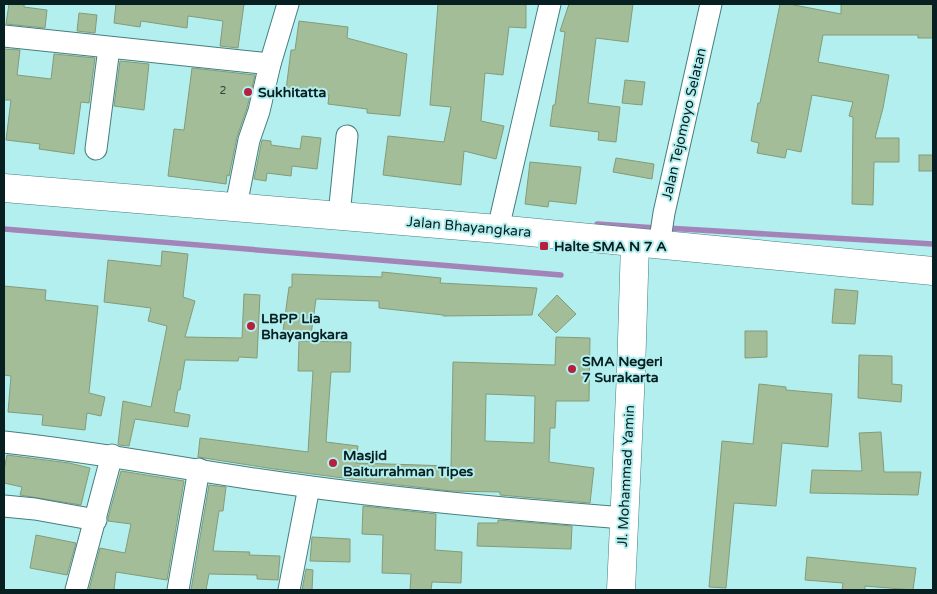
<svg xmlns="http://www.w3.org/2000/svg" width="937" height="594" viewBox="0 0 937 594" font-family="'Varela Round',sans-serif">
	<rect width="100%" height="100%" fill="#b4eff0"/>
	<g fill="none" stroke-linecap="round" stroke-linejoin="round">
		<g stroke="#a384b9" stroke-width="5.5">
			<polyline points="597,224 657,228"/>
			<polyline points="666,228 933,244"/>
			<polyline points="4,229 561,275"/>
		</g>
	</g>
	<g fill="#a2bd97" stroke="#839c78" fill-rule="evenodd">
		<polygon points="9,4 24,4 24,7 47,10 45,28 6,24"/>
		<polygon points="116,4 244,4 238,48 220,46 223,21 188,16 187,28 141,21 140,27 114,23"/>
		<polygon points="438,4 526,4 526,28 509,27 503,75 485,73 481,121 504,126 496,159 464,151 461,185 383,175 388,136 444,142 451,107 430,105"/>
		<polygon points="569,4 633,4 628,42 596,38 588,103 620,107 616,142 598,140 599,132 550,126 553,105 555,105 565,32 560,31"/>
		<polygon points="780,4 789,4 841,14 841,4 933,4 933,38 918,38 918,35 823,35 818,62 889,75 883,108 875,138 899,138 899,162 874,162 873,205 852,204 853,117 849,116 853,102 812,95 801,152 787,149 785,158 757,153 759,143 751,141 758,103 760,103"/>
		<polygon points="79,13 97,15 95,33 77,31"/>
		<polygon points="299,21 348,27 347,38 407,54 400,116 367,113 367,109 328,104 329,95 286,90 291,50 295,50"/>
		<polygon points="4,49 20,50 17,75 51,79 54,54 95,58 89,103 81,102 74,154 39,149 40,144 6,140 11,100 4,100"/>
		<polygon points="120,61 149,64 144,110 114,106"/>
		<polygon points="192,68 255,75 247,108 237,137 229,176 227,175 226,184 168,176 174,129 184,130"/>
		<polygon points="625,80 645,82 642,105 622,103"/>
		<polygon points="302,136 321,138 317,169 292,166 291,176 267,173 266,181 254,179 262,140 271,141 271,145 300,149"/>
		<rect x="919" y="155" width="14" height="16"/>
		<polygon points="616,158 654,164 652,179 613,172"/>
		<polygon points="530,162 581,167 576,204 549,201 548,207 525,204"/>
		<polygon points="162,251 188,254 183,297 195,301 185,337 242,338 244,294 260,295 257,358 239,357 238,361 185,360 180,390 178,390 174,412 190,415 188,427 135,419 129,446 119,445 118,444 123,401 151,407 167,326 148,321 151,308 104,302 108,260 161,266"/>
		<polygon points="382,272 441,278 440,283 537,288 532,315 443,316 443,315 379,308 379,301 316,299 311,335 283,331 289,287 292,287 292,274 382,277"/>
		<polygon points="4,286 46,290 45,300 98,306 89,393 105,397 101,416 87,413 85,430 42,425 43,415 8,412 11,376 4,375"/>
		<polygon points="835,289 858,291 855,324 832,323"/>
		<polygon points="557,295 576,314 556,333 538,315"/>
		<polygon points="745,331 767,331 767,357 745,358"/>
		<path d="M556 337 590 338 589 401H556L555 428H550L549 462 594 468 590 503 500 495V492L451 491 390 484 274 469 198 457 200 438 308 452 313 371H298L299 341 351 342 350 372H331L326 442 358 446 356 463 451 466 453 362 555 365ZM486 394 535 396 534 443 485 441Z"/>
		<polygon points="859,355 892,356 892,384 902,385 901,402 858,398"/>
		<polygon points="759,384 786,387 786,390 832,394 828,447 782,443 776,506 734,503 726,588 709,587 722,441 753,444"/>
		<polygon points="881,432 884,472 921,472 918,495 810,493 812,470 862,471 859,433"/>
		<polygon points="7,455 69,463 90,468 81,505 20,495 22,487 4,483 4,470"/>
		<polygon points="121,471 184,481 167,580 116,572 114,590 89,590 100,548 125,553 131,524 108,521 108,518"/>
		<polygon points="209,485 226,487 223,511 219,511 213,551 250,552 249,555 280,556 278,580 257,579 257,575 209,574 206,590 191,590"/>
		<polygon points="363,506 436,514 435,550 462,552 461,583 432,582 431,590 410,590 411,574 382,573 383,535 362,534"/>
		<polygon points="498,520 572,526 571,549 477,546 478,523 498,523"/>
		<polygon points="36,535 76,543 67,575 30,568"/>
		<polygon points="312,537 350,539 350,562 310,561"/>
		<polygon points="807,557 916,568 913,590 865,586 865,590 842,590 843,583 805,580"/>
		<polygon points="306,569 313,570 312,590 302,590"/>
	</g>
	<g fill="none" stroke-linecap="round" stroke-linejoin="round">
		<g stroke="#457e7f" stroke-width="23">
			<g id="minor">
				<polyline points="4,36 270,64"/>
				<polyline points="96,149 109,48"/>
				<polyline points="236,206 249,140 259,111 270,64 288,4"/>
				<polyline points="339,215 347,136"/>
				<polyline points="498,229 550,4"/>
				<polyline points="659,246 664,213 711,4"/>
				<path d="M4 442C107 453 208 474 311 487 415 501 519 510 624 518"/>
				<polyline points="4,506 35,509 96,520"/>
				<polyline points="76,590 112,455"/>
				<polyline points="178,590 199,469"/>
				<polyline points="289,590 309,487"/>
			</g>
		</g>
		<g stroke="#457e7f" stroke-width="29">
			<polyline id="secondary" points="621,590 631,372 635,243"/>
		</g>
		<g stroke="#457e7f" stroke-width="29">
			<polyline id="primary" points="4,188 498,229 933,271"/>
		</g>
		<use href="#minor" stroke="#fff" stroke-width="21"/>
		<use href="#secondary" stroke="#fff" stroke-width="28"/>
		<use href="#primary" stroke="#fff" stroke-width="28"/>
	</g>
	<g fill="#b4213f" stroke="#b4eff0" stroke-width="2">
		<circle cx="248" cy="92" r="5"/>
		<rect x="539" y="241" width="10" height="10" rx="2.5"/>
		<circle cx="251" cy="326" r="5"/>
		<circle cx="572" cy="369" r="5"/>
		<circle cx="333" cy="463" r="5"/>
	</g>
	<g text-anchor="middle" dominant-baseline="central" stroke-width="4" stroke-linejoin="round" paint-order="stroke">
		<g font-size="11" fill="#2e463e">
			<text x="223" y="90">2</text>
		</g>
		<g font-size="14" font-weight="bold" fill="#071f20" stroke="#b4eff0" text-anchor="start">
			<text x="258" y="92">Sukhitatta</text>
			<text x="554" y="246">Halte SMA N 7 A</text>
			<text x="261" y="318">LBPP Lia<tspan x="261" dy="16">Bhayangkara</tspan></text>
			<text x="582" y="361">SMA Negeri<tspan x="582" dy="16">7 Surakarta</tspan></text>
			<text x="343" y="455">Masjid<tspan x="343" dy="16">Baiturrahman Tipes</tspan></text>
		</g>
		<g font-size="14" fill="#071f20" stroke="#b4eff0">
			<text transform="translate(684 124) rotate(-77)">Jalan Tejomoyo Selatan</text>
			<text transform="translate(469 227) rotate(5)">Jalan Bhayangkara</text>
			<text transform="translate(626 476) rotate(-87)">Jl. Mohammad Yamin</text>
		</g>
	</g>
	<rect width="937" height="594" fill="none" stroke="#071f20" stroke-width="10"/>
</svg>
